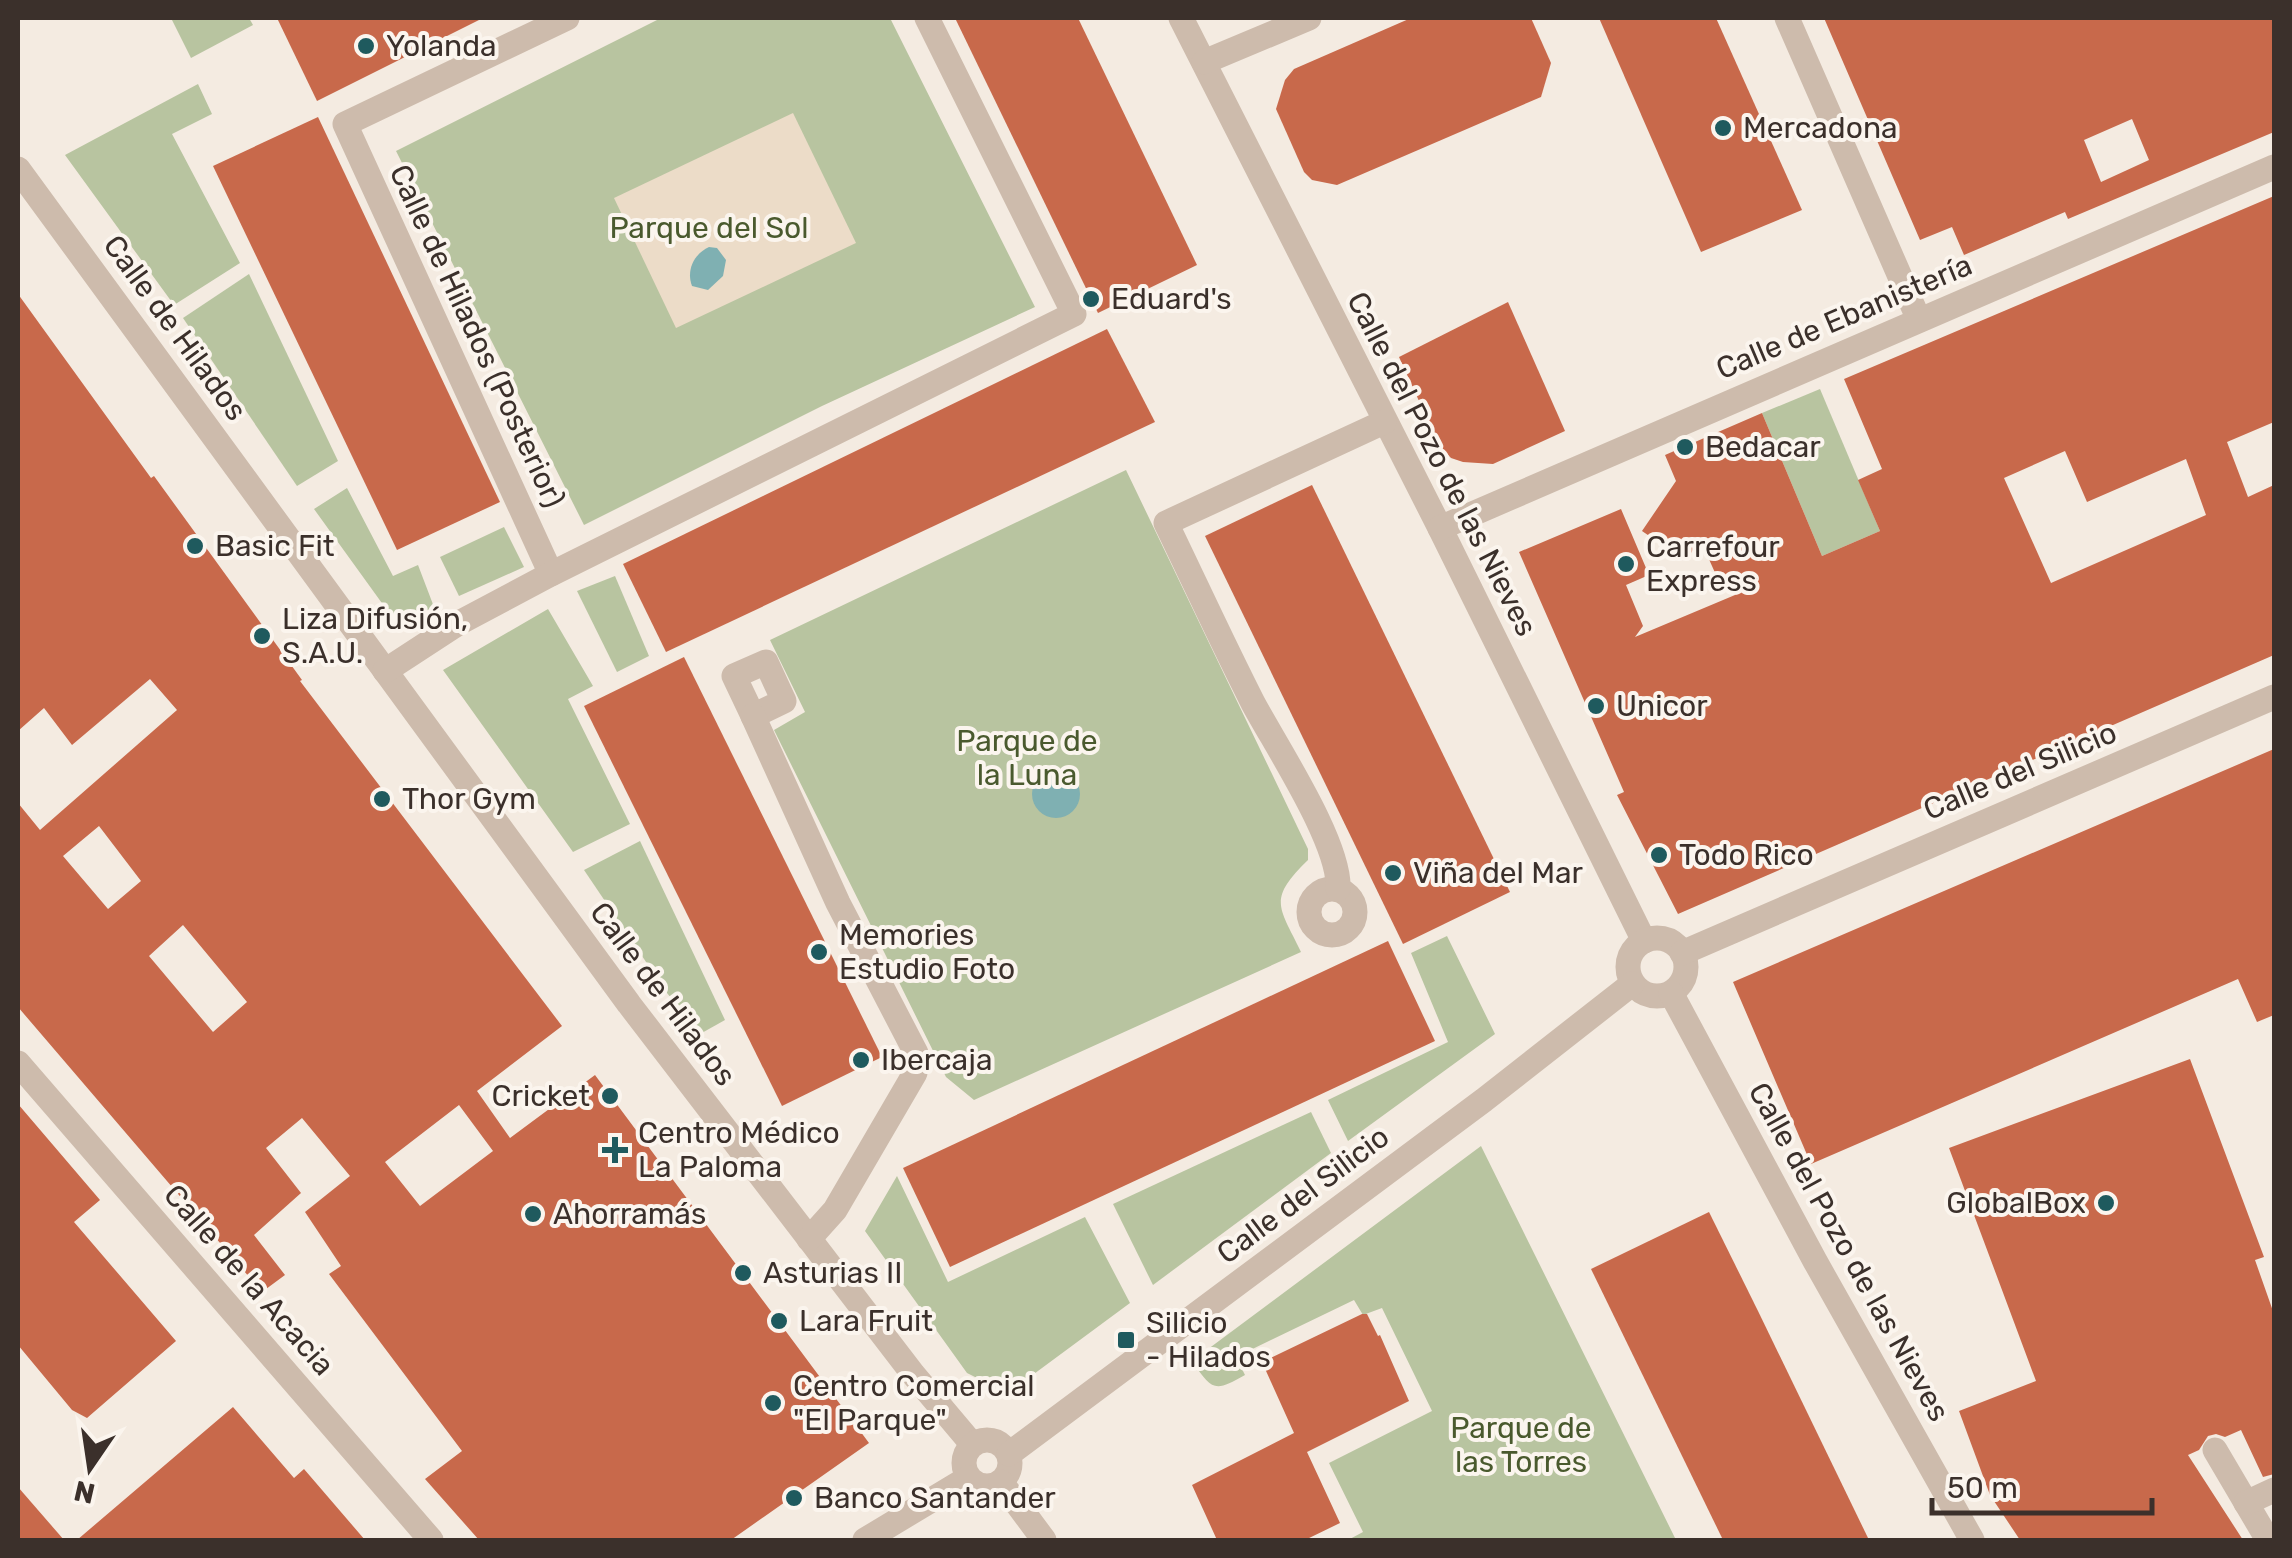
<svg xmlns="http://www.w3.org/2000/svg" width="2292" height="1558" viewBox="0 0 2292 1558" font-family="Rubik,sans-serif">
	<rect width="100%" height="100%" fill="#f4ebe1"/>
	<g fill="#b8c4a0">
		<polygon points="171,18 249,18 253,25 191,58"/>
		<polygon points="661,18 890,18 1035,307 822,406 584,525 396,151"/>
		<polygon points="198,84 212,114 172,134 240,263 174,305 65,155"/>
		<polygon points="249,274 338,461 297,486 183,318"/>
		<polygon points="1820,389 1880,531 1822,556 1762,413"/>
		<path d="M1126 470 1308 849V860C1267 900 1279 906 1301 952L974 1100 946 1077 774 730 805 712 770 640Z"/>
		<polygon points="347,488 393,576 418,565 434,607 397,624 314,509"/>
		<polygon points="504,527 524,567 459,596 440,557"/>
		<polygon points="615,576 649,656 617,672 577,591"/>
		<polygon points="548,609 593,686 568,699 630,824 573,852 443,670"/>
		<polygon points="640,841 725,1020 700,1034 667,993 584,870"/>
		<polygon points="1447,936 1495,1034 1348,1141 1328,1100 1448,1042 1411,953"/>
		<polygon points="1311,1112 1331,1153 1153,1285 1113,1204"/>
		<path d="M1481 1146 1676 1540H1348L1363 1532 1329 1463 1432 1411 1382 1308 1363 1315 1354 1300 1236 1357 1245 1375C1214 1393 1212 1390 1192 1361Z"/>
		<polygon points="897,1176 948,1282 1085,1217 1130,1303 1019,1385 1006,1389 993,1386 967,1373 865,1231"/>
	</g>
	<polygon fill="#ecdcc8" points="793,113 856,243 676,328 614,198"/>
	<g fill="#7fb0b2">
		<path d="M709 247 717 248 726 260 723 276 708 290 692 286C686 270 694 254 709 247Z"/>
		<circle cx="1056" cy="794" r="24"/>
	</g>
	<g fill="#c8694b" fill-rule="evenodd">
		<polygon points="277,18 483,18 317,101"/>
		<polygon points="955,18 1078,18 1197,265 1098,313"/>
		<polygon points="1411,18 1531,18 1551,63 1541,97 1337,185 1312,180 1304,172 1276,109 1285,80 1294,69"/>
		<polygon points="1599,18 1716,18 1802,210 1701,252"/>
		<path d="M1824 18H2274V132L2068 219 2065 212 1964 255 1952 227 1920 240ZM2132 119 2149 160 2101 182 2084 140Z"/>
		<polygon points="318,117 500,502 397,550 213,166"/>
		<path d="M2274 196V422L2227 442 2248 497 2274 485V655L1678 914 1617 795 1624 792 1519 552 1621 509 1649 575 1626 585 1643 626 1635 637 1735 595 1720 584 1700 539 1686 561 1642 531 1676 481 1665 455 1762 413 1822 556 1880 531 1858 480 1882 469 1844 379ZM2065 451 2087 502 2186 459 2206 515 2051 583 2004 478Z"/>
		<path d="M18 294 151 478 154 476 302 680 300 681 562 1026 477 1091 510 1138 595 1075 869 1443 731 1540H479L425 1479 462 1451 329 1274 341 1266 305 1212 350 1176 302 1118 266 1148 301 1193 254 1235 285 1275 262 1292 18 1007V803L40 830 177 710 150 679 72 745 44 708 18 731ZM99 826 141 881 108 909 63 856ZM183 925 247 1002 213 1032 149 956ZM459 1105 493 1151 420 1206 385 1162Z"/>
		<polygon points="1508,302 1565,431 1493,464 1463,462 1451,458 1439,445 1399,357"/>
		<polygon points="1107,329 1155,422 666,652 623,564"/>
		<polygon points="1312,485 1510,892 1403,944 1205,536"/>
		<polygon points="684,657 882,1057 782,1106 584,706"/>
		<polygon points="2274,749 2274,1015 2257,1022 2238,979 1811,1164 1733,982"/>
		<polygon points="1388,941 1435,1041 950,1267 903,1168"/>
		<polygon points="2190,1059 2264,1257 2255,1260 2274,1314 2274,1474 2263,1477 2241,1430 2225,1437 2216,1434 2208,1436 2199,1450 2188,1455 2243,1540 2020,1540 1990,1495 1959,1411 2036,1381 1949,1148"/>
		<polygon points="18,1104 100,1200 74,1222 176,1341 87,1418 72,1410 18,1345"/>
		<polygon points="1709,1212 1758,1311 1869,1540 1723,1540 1591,1269"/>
		<polygon points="1362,1314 1367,1314 1378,1336 1380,1335 1409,1401 1307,1452 1340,1523 1305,1540 1217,1540 1192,1485 1294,1433 1262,1362"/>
		<polygon points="233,1407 294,1478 304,1469 365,1540 77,1540"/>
		<polygon points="18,1487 64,1540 18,1540"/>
	</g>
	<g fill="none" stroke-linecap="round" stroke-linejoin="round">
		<g stroke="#cdbbac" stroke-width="25">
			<polyline points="1181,18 1440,528 1644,941"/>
			<polyline points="1787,18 1919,320"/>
			<polyline points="1204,62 1309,18"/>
			<polyline points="18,169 629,1004 913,1374 972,1444"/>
			<polyline points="1440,528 2274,167"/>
			<polyline points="551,574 345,124 567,18"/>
			<polygon points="766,662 784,701 753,716 734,676"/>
			<polyline points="385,671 457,624 551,574 1074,314 927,18"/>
			<polyline points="753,716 838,903 916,1053 915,1073 835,1210 809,1239"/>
			<circle cx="1332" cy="912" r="23"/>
			<path d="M1338 889C1341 844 1276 746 1253 703 1223 644 1195 583 1166 523L1384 422"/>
			<circle cx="1657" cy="967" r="29"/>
			<polyline points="1682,953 2274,697"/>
			<polyline points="1671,993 1815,1261 1972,1540"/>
			<polyline points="18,1063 431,1540"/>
			<circle cx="987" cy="1463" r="23"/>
			<polyline points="2215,1450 2268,1540"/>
			<polyline points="1009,1454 1484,1100 1632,984"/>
			<polyline points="1001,1482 1044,1540"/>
			<polyline points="2246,1503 2274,1490"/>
			<polyline points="865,1540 968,1478"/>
		</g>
	</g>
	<g fill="#1f5a5e" stroke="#fbf5ee" stroke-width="4">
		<circle cx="366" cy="46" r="10"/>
		<circle cx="1723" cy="128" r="10"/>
		<circle cx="1091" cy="299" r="10"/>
		<circle cx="1685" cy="447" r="10"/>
		<circle cx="195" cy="546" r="10"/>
		<circle cx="1626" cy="564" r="10"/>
		<circle cx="262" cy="636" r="10"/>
		<circle cx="1596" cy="706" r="10"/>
		<circle cx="382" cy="799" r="10"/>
		<circle cx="1659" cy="855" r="10"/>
		<circle cx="1393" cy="873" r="10"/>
		<circle cx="819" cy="952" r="10"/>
		<circle cx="861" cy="1060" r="10"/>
		<circle cx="610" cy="1096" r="10"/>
		<path d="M610 1135h10v10h10v10h-10v10h-10v-10h-10v-10h10z"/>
		<circle cx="2106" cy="1203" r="10"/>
		<circle cx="533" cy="1214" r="10"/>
		<circle cx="743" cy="1273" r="10"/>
		<circle cx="779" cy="1321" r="10"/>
		<rect x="1116" y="1330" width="20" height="20" rx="5"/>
		<circle cx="773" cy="1403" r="10"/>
		<circle cx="794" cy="1498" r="10"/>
	</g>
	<g text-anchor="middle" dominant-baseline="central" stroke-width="8" stroke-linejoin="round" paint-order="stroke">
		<g font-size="30" fill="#3b302b" stroke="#fbf5ee" text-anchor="start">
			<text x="386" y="46">Yolanda</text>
			<text x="1743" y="128">Mercadona</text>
			<text x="1111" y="299">Eduard's</text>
			<text x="1705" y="447">Bedacar</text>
			<text x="215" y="546">Basic Fit</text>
			<text x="1646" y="547">Carrefour<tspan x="1646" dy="34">Express</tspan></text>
			<text x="282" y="619">Liza Difusión,<tspan x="282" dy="34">S.A.U.</tspan></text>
			<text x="1616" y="706">Unicor</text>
			<text x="402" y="799">Thor Gym</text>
			<text x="1679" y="855">Todo Rico</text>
			<text x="1413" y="873">Viña del Mar</text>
			<text x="839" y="935">Memories<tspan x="839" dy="34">Estudio Foto</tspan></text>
			<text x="881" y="1060">Ibercaja</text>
			<text x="590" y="1096" text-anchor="end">Cricket</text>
			<text x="638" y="1133">Centro Médico<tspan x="638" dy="34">La Paloma</tspan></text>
			<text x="2086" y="1203" text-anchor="end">GlobalBox</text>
			<text x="553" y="1214">Ahorramás</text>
			<text x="763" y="1273">Asturias II</text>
			<text x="799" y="1321">Lara Fruit</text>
			<text x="1146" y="1323">Silicio<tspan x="1146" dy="34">- Hilados</tspan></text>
			<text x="793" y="1386">Centro Comercial<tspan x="793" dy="34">"El Parque"</tspan></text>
			<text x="814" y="1498">Banco Santander</text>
		</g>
		<g font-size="30" fill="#4a5a2e" stroke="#fbf5ee">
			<text x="709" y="228">Parque del Sol</text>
			<text x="1027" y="741">Parque de<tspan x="1027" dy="34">la Luna</tspan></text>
			<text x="1521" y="1428">Parque de<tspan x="1521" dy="34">las Torres</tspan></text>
		</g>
		<g font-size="30" fill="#3b302b" stroke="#fbf5ee">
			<text transform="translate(1844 317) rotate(-23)">Calle de Ebanistería</text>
			<text transform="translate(175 328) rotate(54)">Calle de Hilados</text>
			<text transform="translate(477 336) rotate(65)">Calle de Hilados (Posterior)</text>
			<text transform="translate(1442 464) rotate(63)">Calle del Pozo de las Nieves</text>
			<text transform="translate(2020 771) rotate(-23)">Calle del Silicio</text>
			<text transform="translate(663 994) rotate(53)">Calle de Hilados</text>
			<text transform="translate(1303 1195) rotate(-37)">Calle del Silicio</text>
			<text transform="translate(1849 1252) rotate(61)">Calle del Pozo de las Nieves</text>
			<text transform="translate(249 1280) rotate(49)">Calle de la Acacia</text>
		</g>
	</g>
	<rect width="2292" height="1558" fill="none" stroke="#3b302b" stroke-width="40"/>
	<g transform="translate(90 1468) rotate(193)" stroke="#fbf5ee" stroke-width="8" paint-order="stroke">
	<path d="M0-8L18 38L0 25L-18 38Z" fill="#3b302b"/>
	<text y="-15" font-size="28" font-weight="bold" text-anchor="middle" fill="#3b302b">N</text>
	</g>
	<path d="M1932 1498v15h220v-15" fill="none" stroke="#3b302b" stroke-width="5"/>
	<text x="1947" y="1498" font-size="30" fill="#3b302b" stroke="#fbf5ee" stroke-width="8" paint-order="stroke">50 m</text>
</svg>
